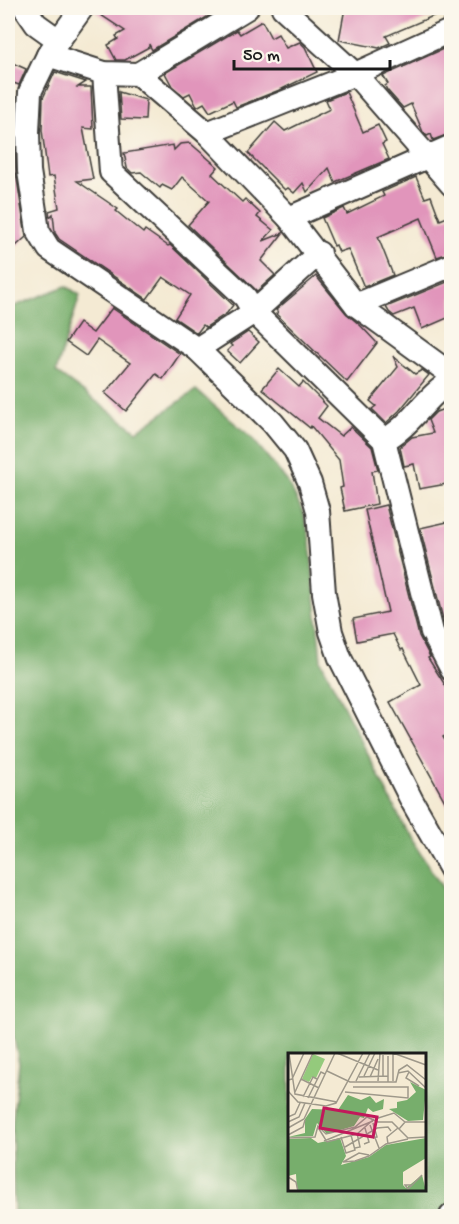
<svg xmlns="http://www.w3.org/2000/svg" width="459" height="1224" viewBox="0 0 459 1224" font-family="'Gochi Hand',sans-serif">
	<rect width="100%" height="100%" fill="#fbf7ec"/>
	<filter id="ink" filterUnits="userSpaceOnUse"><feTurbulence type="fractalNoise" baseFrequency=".0167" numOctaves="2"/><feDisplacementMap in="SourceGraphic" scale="12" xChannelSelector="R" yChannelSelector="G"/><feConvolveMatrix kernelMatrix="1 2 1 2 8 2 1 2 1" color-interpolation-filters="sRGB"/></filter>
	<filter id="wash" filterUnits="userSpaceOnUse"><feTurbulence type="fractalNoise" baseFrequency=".008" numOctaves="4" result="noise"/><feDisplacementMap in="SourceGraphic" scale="24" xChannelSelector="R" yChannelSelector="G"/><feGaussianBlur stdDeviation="1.35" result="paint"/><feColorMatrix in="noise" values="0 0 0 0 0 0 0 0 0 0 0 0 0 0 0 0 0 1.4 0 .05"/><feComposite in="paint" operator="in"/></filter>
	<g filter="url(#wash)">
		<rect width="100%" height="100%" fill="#f4ead3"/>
		<path fill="#77ae6c" stroke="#4a6544" stroke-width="1.5" fill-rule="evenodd" d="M66 286 80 295 56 372 137 431 196 390 252 438 287 481 303 512 310 541 321 661 409 836 451 901V1216H14L12 1126 19 1063 8 1009V305L15 306ZM290 1054H424V1190H290Z"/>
		<g id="blocks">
			<g fill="#e195bb">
				<polygon points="95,8 222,8 152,50 149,44 149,47 125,60 116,60 108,45 118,39 116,36 125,31 95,11"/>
				<polygon points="345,8 452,8 386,36 390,43 379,48 339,40"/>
				<polygon points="262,21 271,38 278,34 286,48 300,42 305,47 317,72 282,89 236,107 233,101 210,112 204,103 197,107 190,93 184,96 172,86 165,73 237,30 240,34"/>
				<polygon points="452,45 452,133 433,140 431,134 427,136 423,132 411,104 403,108 387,90 385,86 388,84 383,76"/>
				<polygon points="8,61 26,69 19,85 8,81"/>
				<polygon points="55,72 86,82 78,87 91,87 93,129 83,128 93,179 77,181 118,209 116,211 143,233 145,230 168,246 170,245 233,305 227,313 206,327 203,325 197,333 175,318 190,295 163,277 147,299 59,239 55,233 53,214 50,217 49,211 59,208 54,176 48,177 42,130 43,98"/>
				<polygon points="119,92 146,100 145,120 121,119"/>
				<polygon points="346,92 363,132 378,125 386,142 382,144 389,159 335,182 329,168 307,192 303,183 294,193 288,188 285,190 248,153 275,122 285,131 330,109 326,100"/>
				<polygon points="190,143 218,167 212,174 242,202 245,199 260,213 257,217 273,230 263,241 283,233 261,261 275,275 257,291 188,225 209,201 182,177 172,190 162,185 160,188 141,172 132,173 127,168 124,153 173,145 174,150 180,144"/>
				<polygon points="8,149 15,149 16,173 26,237 8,253"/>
				<polygon points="416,177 425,198 431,196 440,220 452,215 452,252 437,257 421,218 378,237 393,275 364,287 348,249 339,252 336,245 334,246 322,218 344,208 347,214 384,196 382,192"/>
				<polygon points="316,276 346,313 361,326 377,343 347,382 276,314 278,312 276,310"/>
				<polygon points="452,280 452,316 422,329 414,308 394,316 389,312 386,307"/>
				<polygon points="112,308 180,354 163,379 156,374 126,411 105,393 130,363 97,340 86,356 66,342 79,323 93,333"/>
				<polygon points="248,332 259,342 240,363 227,351 232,346 230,344"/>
				<polygon points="393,356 415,374 422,370 429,375 399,411 386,423 372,409 376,406 370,401 398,367"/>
				<polygon points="279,369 299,387 303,382 327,406 318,418 341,436 351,427 372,447 378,470 372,471 377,504 345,511 340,488 343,487 339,460 311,426 310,428 262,389"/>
				<polygon points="452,406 452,483 419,489 414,464 404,466 400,447 412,437 433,433 428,420 436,412"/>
				<polygon points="386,505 419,636 430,657 428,658 452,696 452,732 443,737 452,752 452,814 390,702 421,685 403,649 401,650 393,634 357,641 353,619 388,612 365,510"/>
				<polygon points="452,521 452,640 445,627 420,528"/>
			</g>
		</g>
	</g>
	<g filter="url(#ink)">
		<use href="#blocks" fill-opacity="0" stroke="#3c3b37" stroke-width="1.5"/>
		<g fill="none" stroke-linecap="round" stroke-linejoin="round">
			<g stroke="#3c3b37" stroke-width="26">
				<g id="minor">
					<polyline points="25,8 36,24 57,39"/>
					<polyline points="82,8 48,55 30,92 28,132 29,171 38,231 49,249 197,349 273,423 295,450 310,483 318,511 324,593 331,632 340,658 412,801 452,871"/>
					<polyline points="283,8 355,74 452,185"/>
					<polyline points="48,55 104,73 138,74 207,133 289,218 356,305 452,375"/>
					<polyline points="104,73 111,172 245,297 254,312 384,440 432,632 452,670"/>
					<polyline points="138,74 247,8"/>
					<polyline points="207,133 355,74 452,30"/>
					<polyline points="289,218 452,146"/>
					<polyline points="356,305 452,265"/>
					<polyline points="197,349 254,312 319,253"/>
					<path d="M384 440C411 427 425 396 452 381"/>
					<polyline points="451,1216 452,1215"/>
				</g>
			</g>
			<use href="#minor" stroke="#fff" stroke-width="22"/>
		</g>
	</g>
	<g transform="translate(288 1053)">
		<rect width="138" height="138" fill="#f4ead3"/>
		<path d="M25 1 37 6 28 25 24 24 21 29 14 26Z" fill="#94ca7c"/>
		<path d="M122 29 138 37 135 67 120 68 101 56 109 55V49L119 47 128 39ZM60 42 73 47 82 43 88 50 96 46 95 56 85 59 80 55 76 65 72 64 66 73 39 81 29 70 25 83 0 84 17 80V66L24 56 50 57ZM23 85 30 90 52 85 58 103 53 112 81 104 98 92 138 85V105L115 119V132L118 135 134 122 138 138H9L8 121 0 123V86Z" fill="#77ae6c"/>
		<path fill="none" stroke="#9e988a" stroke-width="1.5" d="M1 0 7 41 49 49M49 0 90 17M105 0 138 12M105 0V28M95 2V23M100 3V29M39 18 62 29H108L111 17 119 12 138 27M121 19 118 25 131 33M110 20 120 18 138 35M76 23 87 0M71 24 100 23M82 24 90 6M13 26 31 35M0 27 4 26 16 0M68 28 82 0M90 28 92 0M0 38 10 49 38 53 48 50 75 0M7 39 25 0M57 39 120 45V34H65M15 44 25 24 29 26M20 45 33 19 37 21M0 64 7 61 12 50M87 66 106 60 117 69 111 76M0 69 11 64 17 50M117 69H138M82 72 91 95M0 75 16 66 47 0M31 76 39 89 69 81 86 66M0 82 15 74 17 67M53 84 58 100 67 97 63 82M0 85 27 84 30 73 38 81 67 74 79 64 90 69H104L120 85 138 84M85 85 89 84 85 70M36 88 85 68M76 91 81 89 77 75M100 91 99 84 110 75M57 94 89 75 100 74 103 78M67 95 72 94 69 80M81 102 71 100 55 109 67 108 81 103 98 91 120 86M0 124 8 129 10 138M123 132H117L120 136 134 122"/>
		<path fill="#c2185b" fill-opacity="0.15" stroke="#c2185b" stroke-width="3" d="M36 55 89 64 85 84 32 75Z"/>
		<rect width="138" height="138" fill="none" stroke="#1c1c1c" stroke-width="3"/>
	</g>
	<rect width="459" height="1224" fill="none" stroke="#fbf7ec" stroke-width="30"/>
	<path d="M234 60v9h156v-9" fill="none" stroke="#1c1c1c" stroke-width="3"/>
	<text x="243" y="60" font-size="18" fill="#1c1c1c" stroke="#fbf7ec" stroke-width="4.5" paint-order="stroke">50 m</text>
</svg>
